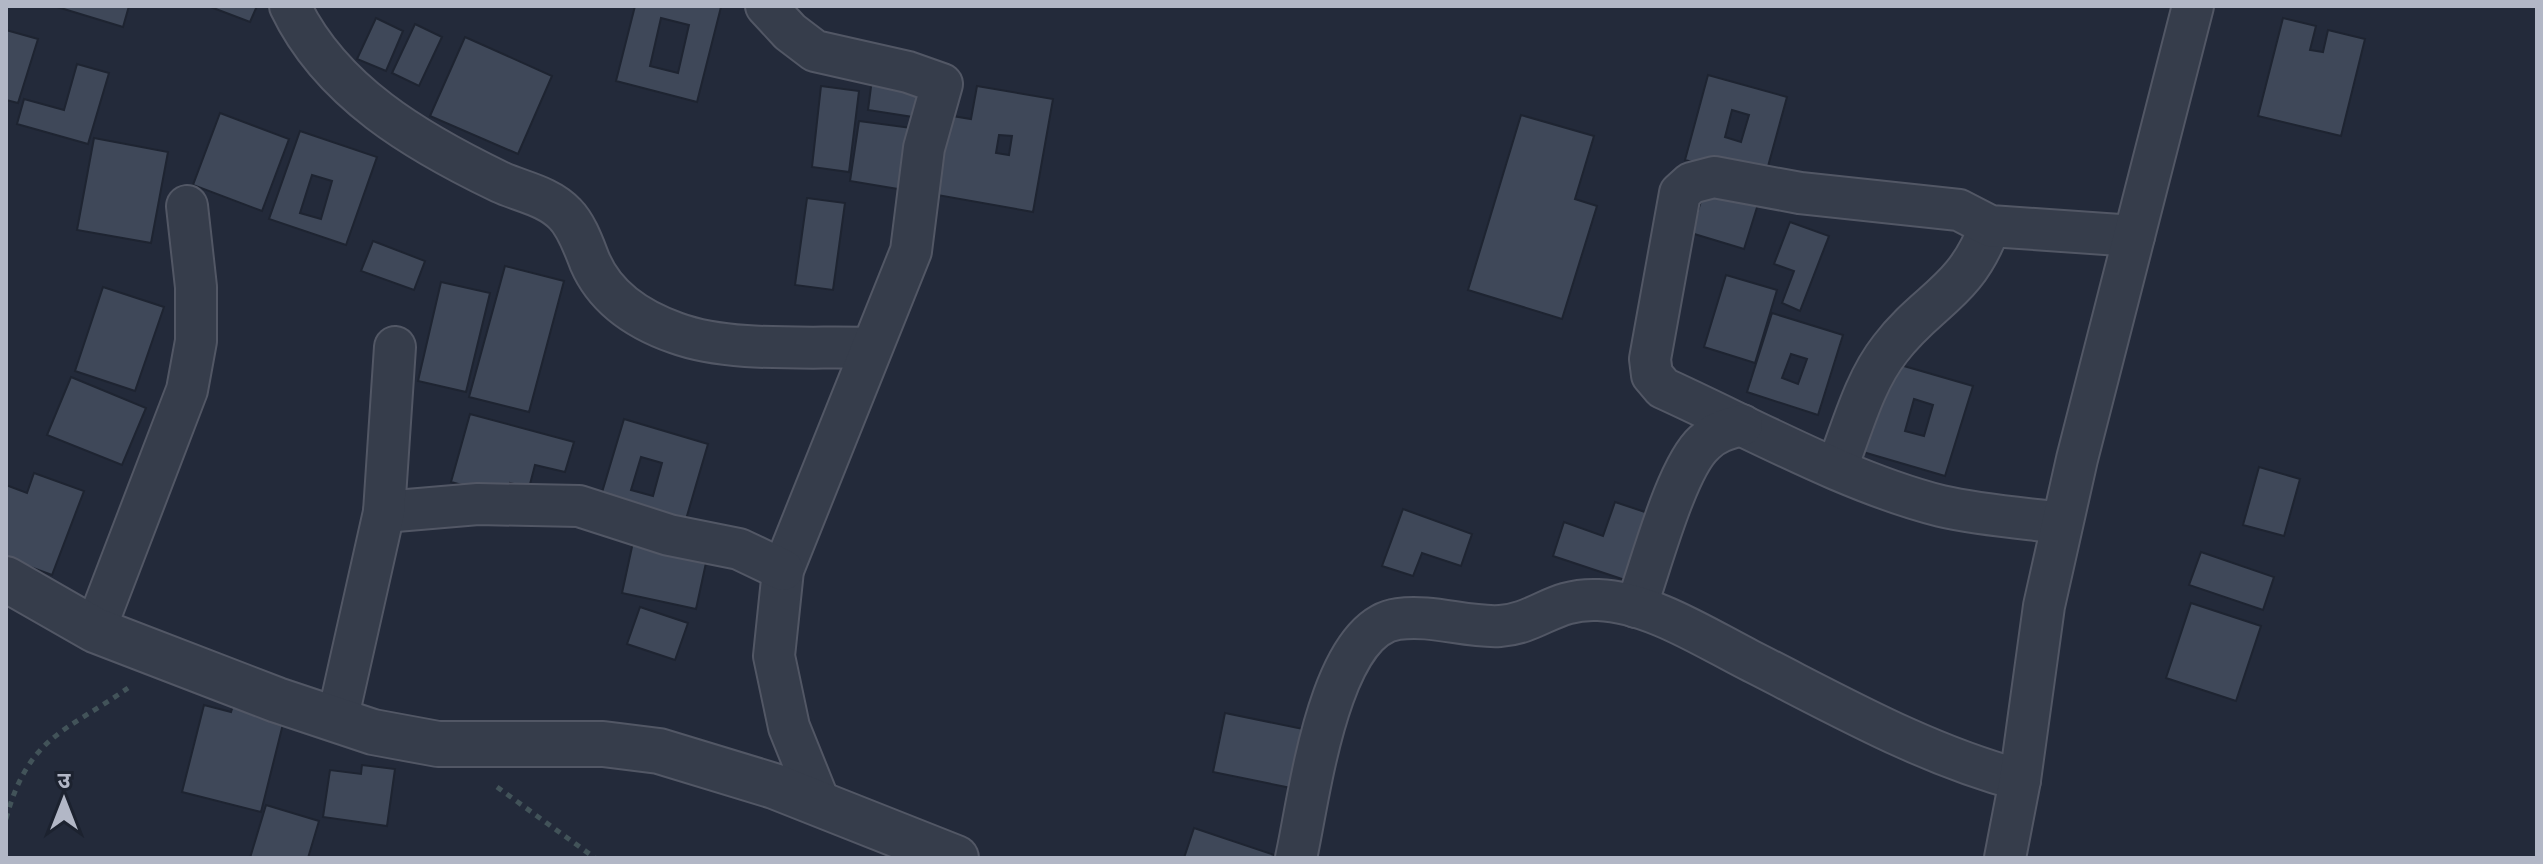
<svg xmlns="http://www.w3.org/2000/svg" width="2543" height="864" viewBox="0 0 2543 864" font-family="'Fira Sans Condensed','Noto Sans Devanagari',sans-serif">
	<rect width="100%" height="100%" fill="#232a3a"/>
	<g fill="#3f4859" stroke="#1e2431" stroke-width="2" fill-rule="evenodd">
		<polygon points="54,6 129,6 123,27"/>
		<polygon points="208,6 257,6 250,22"/>
		<path d="M635 6 721 7 697 102 616 81ZM661 18 689 25 678 73 650 66Z"/>
		<polygon points="376,18 403,31 386,71 357,59"/>
		<polygon points="2283,18 2316,26 2310,50 2323,52 2328,30 2365,39 2341,136 2258,116"/>
		<polygon points="415,24 442,37 419,86 392,73"/>
		<polygon points="6,30 38,39 18,103 6,100"/>
		<polygon points="465,37 552,76 518,154 430,116"/>
		<polygon points="77,64 109,73 88,144 17,124 24,99 64,110"/>
		<path d="M1708 75 1787 97 1764 181 1685 160ZM1732 110 1749 115 1741 142 1725 137Z"/>
		<polygon points="872,79 930,88 926,119 868,110"/>
		<polygon points="821,86 859,91 849,172 812,167"/>
		<path d="M977 86 1053 99 1033 212 926 193 940 114 971 119ZM999 135 1012 136 1009 155 996 153Z"/>
		<polygon points="220,113 289,139 262,211 193,185"/>
		<polygon points="1521,115 1594,136 1575,199 1597,206 1562,319 1468,290"/>
		<polygon points="859,121 919,129 910,191 850,181"/>
		<path d="M300 131 377 157 346 245 269 219ZM312 175 332 181 321 219 300 213Z"/>
		<polygon points="94,138 168,152 151,243 77,230"/>
		<polygon points="1706,185 1759,201 1744,249 1691,233"/>
		<polygon points="807,198 845,203 833,290 795,285"/>
		<polygon points="1790,222 1829,236 1800,311 1782,303 1794,271 1774,264"/>
		<polygon points="373,241 425,261 414,290 361,271"/>
		<polygon points="505,266 564,281 529,412 469,397"/>
		<polygon points="1726,275 1777,290 1755,363 1704,347"/>
		<polygon points="441,282 490,293 466,392 418,381"/>
		<polygon points="103,287 164,307 135,391 75,371"/>
		<path d="M1772 313 1843 335 1818 415 1747 392ZM1791 354 1807 359 1798 384 1782 378Z"/>
		<path d="M1890 362 1973 386 1945 476 1863 452ZM1914 399 1933 405 1924 436 1905 431Z"/>
		<polygon points="71,377 146,408 122,465 47,435"/>
		<polygon points="470,414 574,442 565,472 535,465 529,488 510,483 506,497 451,482"/>
		<path d="M624 419 708 444 682 533 597 509ZM641 457 662 463 653 496 631 490Z"/>
		<polygon points="2259,467 2300,479 2284,536 2243,525"/>
		<polygon points="34,473 84,491 52,575 6,558 6,485 27,493"/>
		<polygon points="1615,502 1648,513 1625,580 1553,556 1564,522 1603,536"/>
		<polygon points="1403,509 1472,534 1461,566 1422,553 1413,576 1382,566"/>
		<polygon points="635,533 709,549 696,609 622,593"/>
		<polygon points="2201,552 2274,577 2263,610 2189,585"/>
		<polygon points="2191,603 2261,626 2236,701 2166,678"/>
		<polygon points="640,607 688,623 675,660 627,644"/>
		<polygon points="235,699 286,712 261,812 182,792 204,705 231,712"/>
		<polygon points="1225,713 1308,730 1296,789 1213,772"/>
		<polygon points="362,765 395,769 387,826 323,817 330,770 361,774"/>
		<polygon points="266,805 319,821 308,858 250,858"/>
		<polygon points="1194,828 1283,858 1184,858"/>
	</g>
	<g fill="none" stroke-linecap="round" stroke-linejoin="round">
		<g stroke="#525765" stroke-width="44">
			<g id="minor">
				<path d="M290 6C331 92 417 142 500 182 522 192 548 196 565 214 577 226 584 247 590 262 606 299 639 320 676 333 730 353 812 346 870 348"/>
				<polyline points="766,6 790,32 815,51 908,72 942,84 924,148 911,251 783,570 774,656 789,727 820,804"/>
				<path d="M1837 467C1852 429 1864 382 1890 349 1928 299 1965 294 1990 226"/>
				<polyline points="384,512 478,504 579,506 669,535 739,549 783,570"/>
				<path d="M2062 523C2022 518 1980 515 1941 506 1849 483 1749 427 1663 388L1652 375 1650 359 1680 193 1691 183 1714 177 1800 193 1959 210 1990 226 2134 236"/>
				<path d="M1636 607C1650 569 1676 468 1704 443 1715 432 1727 429 1742 425"/>
				<polyline points="95,630 187,390 196,341 196,287 187,206"/>
				<polyline points="337,721 384,512 395,347"/>
				<path d="M1296 858C1309 801 1328 628 1398 619 1432 614 1467 628 1500 626 1539 623 1553 598 1598 600 1650 602 1704 637 1749 660 1838 705 1923 754 2020 780"/>
				<polyline points="2005,858 2020,780 2044,606 2077,459 2193,6"/>
			</g>
		</g>
		<g stroke="#525765" stroke-width="48">
			<polyline id="tertiary" points="6,579 95,630 277,700 373,732 438,744 603,744 659,751 774,786 956,858"/>
		</g>
		<g stroke="#425359" stroke-width="5" stroke-dasharray="6 6" stroke-linecap="butt">
			<polyline points="497,787 595,858"/>
			<path d="M6 819C28 737 65 732 128 688"/>
		</g>
		<use href="#minor" stroke="#363d4b" stroke-width="40"/>
		<use href="#tertiary" stroke="#363d4b" stroke-width="44"/>
	</g>
	<rect width="2543" height="864" fill="none" stroke="#b2b7c6" stroke-width="16"/>
	<g transform="translate(64 800)" stroke="#1c222f" stroke-width="6" paint-order="stroke">
	<path d="M0-6L14 30L0 20L-14 30Z" fill="#b2b7c6"/>
	<text y="-12" font-size="22" font-weight="bold" text-anchor="middle" fill="#b2b7c6">उ</text>
	</g>
</svg>
